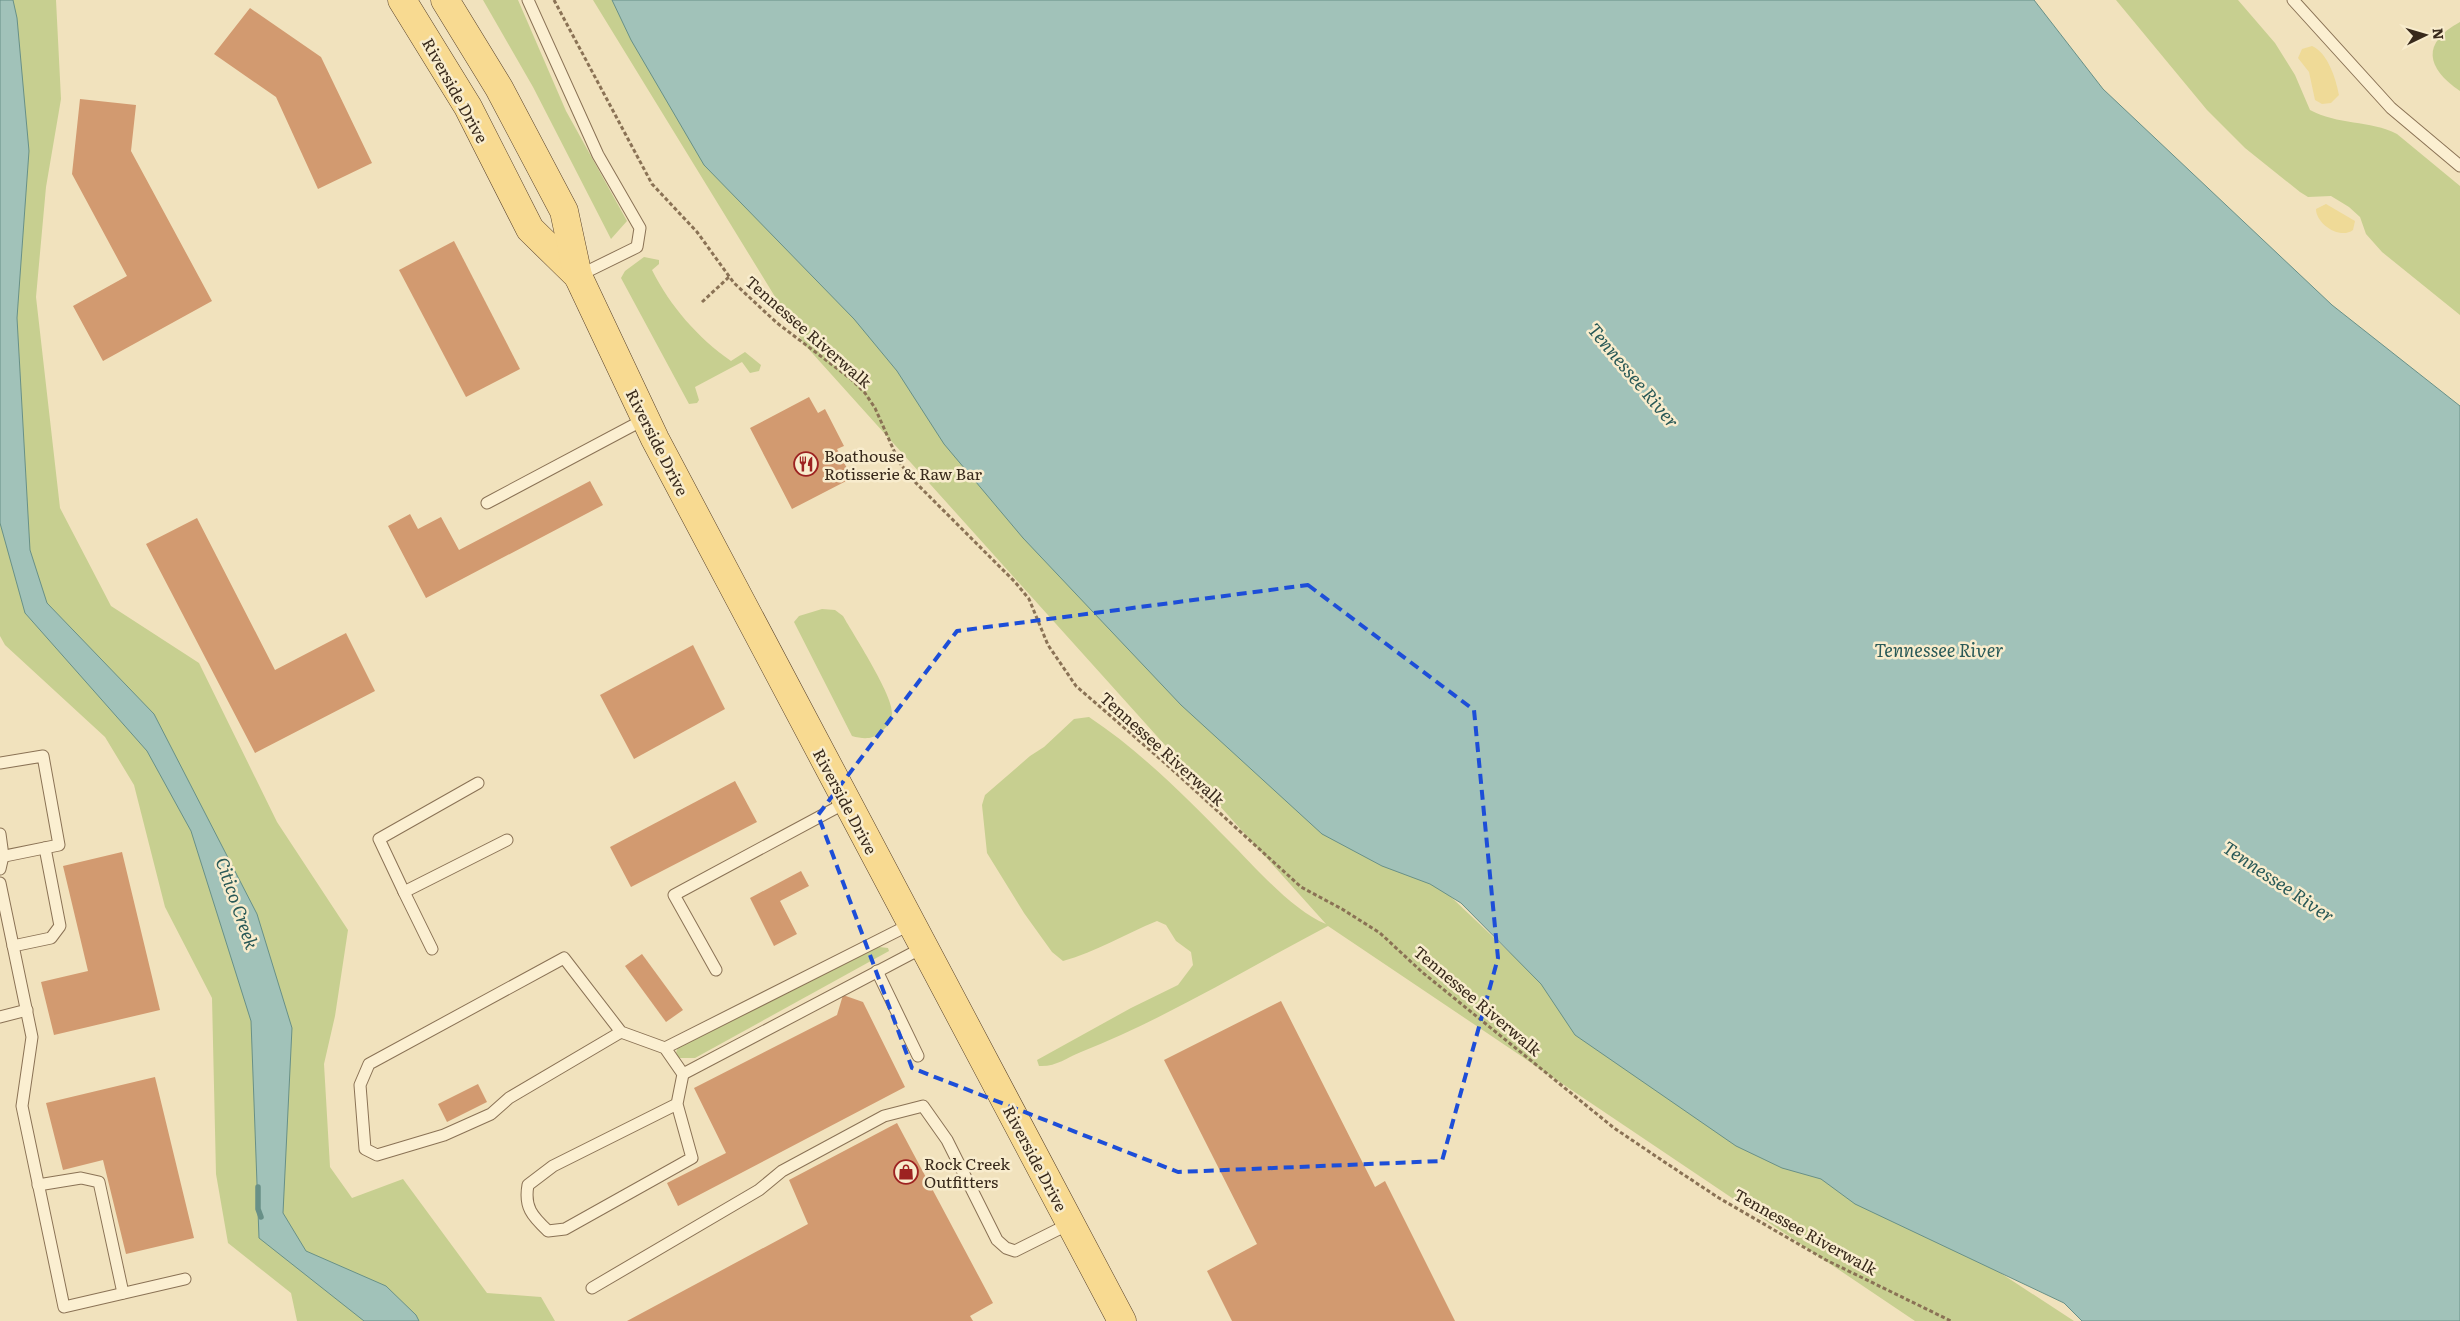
<svg xmlns="http://www.w3.org/2000/svg" width="2460" height="1321" viewBox="0 0 2460 1321" font-family="Literata,serif">
	<rect width="100%" height="100%" fill="#f1e2bd"/>
	<g fill="#c7cf90">
		<polygon points="0,0 56,0 61,99 46,187 36,297 60,508 111,606 199,663 277,822 348,930 335,1016 324,1064 330,1167 352,1198 403,1179 487,1293 541,1297 555,1321 297,1321 291,1293 228,1243 216,1174 212,998 165,907 134,785 105,737 5,645 0,636"/>
		<polygon points="483,0 518,0 566,111 627,221 611,239 533,87"/>
		<path d="M593 0H648L897 371 1509 952 2074 1321H1915L1328 926C1248 968 1165 1019 1081 1052 1066 1058 1056 1067 1039 1066L1037 1060 1131 1008 1178 985 1193 965 1191 952 1176 941 1166 925 1157 921C1125 934 1096 952 1063 961L1052 952 1024 913 987 853 982 805 985 795 1030 756 1044 747 1074 719 1089 717C1139 750 1187 798 1229 841 1255 867 1293 911 1326 924L804 344Z"/>
		<path d="M2116 0H2238L2275 43 2295 75 2310 110C2337 125 2370 120 2397 134L2460 186V315L2382 252 2366 234 2360 217 2349 207 2331 196 2308 197 2300 192 2245 148 2207 110Z"/>
		<path d="M2460 22V91C2426 68 2421 43 2460 22Z"/>
		<path d="M644 257 659 260V264L652 270C670 306 698 338 731 361L745 352 761 365 759 371 750 373 742 362 695 387 699 400 697 403 689 404 621 278 625 271Z"/>
		<path d="M822 609 835 610 843 616C853 634 893 695 892 713 892 721 887 727 881 732 872 740 863 739 852 736L794 622 799 616Z"/>
		<polygon points="879,947 888,948 889,951 695,1058 679,1058 676,1053 678,1046 835,964"/>
	</g>
	<g fill="#efda97">
		<path d="M2312 46C2328 53 2336 79 2339 95L2331 103 2322 104 2315 100 2309 72 2298 58 2302 49Z"/>
		<path d="M2326 204 2355 221 2353 230C2340 240 2316 224 2316 209Z"/>
	</g>
	<g fill="#a1c2b9" stroke="#689087">
		<polygon points="0,0 13,0 17,18 29,151 17,318 30,550 47,603 154,714 257,914 292,1028 283,1213 306,1251 386,1286 416,1315 419,1321 364,1321 259,1238 251,1021 191,831 147,751 25,613 0,523"/>
		<polygon points="612,0 2034,0 2103,89 2332,305 2460,406 2460,1321 2082,1321 2064,1303 1855,1204 1821,1179 1782,1168 1736,1146 1575,1035 1541,984 1461,903 1430,884 1382,866 1322,834 1181,705 1023,538 944,444 897,371 854,319 704,165 631,40"/>
	</g>
	<g fill="none" stroke-linecap="round" stroke-linejoin="round">
		<polyline stroke="#689087" stroke-width="5.5" points="258,1187 258,1209 261,1217"/>
	</g>
	<g fill="#d29a70">
		<polygon points="250,8 321,57 372,163 318,189 276,97 214,54"/>
		<polygon points="80,99 136,105 131,151 212,301 103,361 73,306 127,276 72,174"/>
		<polygon points="454,241 520,369 466,397 399,270"/>
		<polygon points="809,397 818,413 825,409 844,446 837,449 852,478 792,509 750,428"/>
		<polygon points="590,481 603,505 426,598 388,526 410,514 418,529 441,517 459,550"/>
		<polygon points="197,518 275,670 346,633 375,691 255,753 146,544"/>
		<polygon points="693,645 725,709 634,759 600,695"/>
		<polygon points="735,781 757,822 631,887 610,847"/>
		<polygon points="122,852 160,1010 54,1035 41,982 88,971 63,866"/>
		<polygon points="801,871 809,886 780,901 797,934 774,946 750,898"/>
		<polygon points="642,954 683,1010 666,1022 625,966"/>
		<polygon points="843,995 863,1002 905,1087 678,1206 667,1183 726,1153 694,1088 837,1015"/>
		<polygon points="1281,1001 1375,1187 1385,1181 1455,1321 1232,1321 1207,1271 1257,1244 1164,1060"/>
		<polygon points="155,1077 194,1238 126,1254 103,1160 63,1170 46,1103"/>
		<polygon points="478,1084 487,1102 447,1122 438,1104"/>
		<polygon points="897,1123 993,1303 970,1316 973,1321 627,1321 808,1224 789,1180"/>
	</g>
	<g fill="none" stroke-linecap="round" stroke-linejoin="round">
		<g stroke="#8a7255" stroke-width="13">
			<g id="service">
				<polyline points="528,0 598,155 640,228 637,247 578,276"/>
				<polyline points="2293,0 2391,108 2460,166"/>
				<polyline points="487,503 645,419"/>
				<polyline points="0,763 43,756 59,845 0,857"/>
				<polyline points="478,783 379,839 404,892 507,840"/>
				<polyline points="0,834 3,856 0,869"/>
				<polyline points="0,883 32,1037 22,1106 64,1307 185,1279"/>
				<polyline points="404,892 432,949"/>
				<polyline points="13,946 51,938 60,926 45,848"/>
				<polyline points="716,970 674,895 847,802"/>
				<polyline points="877,971 918,1056"/>
				<polyline points="0,1017 27,1010"/>
				<path d="M621 1032 509 1098 491 1114 444 1135 377 1155 365 1149 360 1085 369 1064 564 958 621 1032 665 1048 683 1074 677 1104 692 1158 565 1229 548 1231C532 1216 524 1207 528 1185L553 1166 677 1104"/>
				<polyline points="665,1048 911,924"/>
				<polyline points="683,1074 924,947"/>
				<polyline points="38,1185 81,1178 99,1182 123,1293"/>
				<polyline points="592,1288 759,1190 782,1171 884,1116 923,1106 947,1140 997,1240 1006,1248 1015,1251 1071,1223"/>
			</g>
		</g>
		<g stroke="#57402a" stroke-width="29">
			<g id="primary">
				<polyline points="402,0 468,107 530,229 578,276"/>
				<polyline points="445,0 499,88 564,211 578,276 655,439 1122,1321"/>
			</g>
		</g>
		<g stroke="#8a7255" stroke-width="3" stroke-dasharray="4 2.5" stroke-linecap="butt">
			<polyline points="554,0 652,184 697,232 734,283 777,323 851,379 865,393 875,408 899,462 914,481 1015,582 1029,599 1048,645 1076,686 1166,764 1301,887 1342,909 1380,933 1422,972 1614,1128 1666,1163 1719,1198 1826,1260 1951,1321"/>
			<polyline points="702,302 729,277"/>
		</g>
		<use href="#service" stroke="#fbefd1" stroke-width="11"/>
		<use href="#primary" stroke="#f8da91" stroke-width="28"/>
	</g>
	<path fill="none" stroke="#1d4ed8" stroke-width="4" stroke-dasharray="10 6" stroke-linejoin="round" d="M1308 585 1474 710 1498 958 1442 1161 1178 1172 912 1068 818 815 957 631Z"/>
	<defs>
		<g id="restaurant-ring" transform="scale(1.25)"><circle r="9.5" fill="#f8eccd" stroke="#9d2221" stroke-width="1.5"/><path d="M-5-6h1v4h1v-4h1v4h1v-4h1v5L-1.5 .5V6h-2V.5L-5-1ZM5-6V6H3V1.5H1.5Q1.5-4 5-6Z" fill="#9d2221"/></g>
		<g id="shop-ring" transform="scale(1.25)"><circle r="9.5" fill="#f8eccd" stroke="#9d2221" stroke-width="1.5"/><path d="M-5-2.5h2.3a2.7 3.5 0 0 1 5.4 0H5L5.5 6h-11ZM-1.5-2.5h3a1.5 2.3 0 0 0-3 0Z" fill="#9d2221"/></g>
	</defs>
	<g fill-rule="evenodd">
		<use href="#restaurant-ring" x="806" y="464"/>
		<use href="#shop-ring" x="906" y="1172"/>
	</g>
	<g text-anchor="middle" dominant-baseline="central" stroke-width="5" stroke-linejoin="round" paint-order="stroke">
		<g font-size="16" fill="#38291b" stroke="#f8eccd">
			<text transform="translate(456 90) rotate(61)">Riverside Drive</text>
			<text transform="translate(809 331) rotate(41)">Tennessee Riverwalk</text>
			<text transform="translate(658 442) rotate(63)">Riverside Drive</text>
			<text transform="translate(1163 748) rotate(42)">Tennessee Riverwalk</text>
			<text transform="translate(846 801) rotate(62)">Riverside Drive</text>
			<text transform="translate(1478 1000) rotate(40)">Tennessee Riverwalk</text>
			<text transform="translate(1036 1158) rotate(62)">Riverside Drive</text>
			<text transform="translate(1806 1231) rotate(29)">Tennessee Riverwalk</text>
		</g>
		<g font-size="16" fill="#38291b" stroke="#f8eccd" text-anchor="start">
			<text x="824" y="455">Boathouse<tspan x="824" dy="18">Rotisserie &amp; Raw Bar</tspan></text>
			<text x="924" y="1163">Rock Creek<tspan x="924" dy="18">Outfitters</tspan></text>
		</g>
		<g font-size="18" font-style="italic" fill="#295957" stroke="#f8eccd">
			<text transform="translate(1634 375) rotate(50)">Tennessee River</text>
			<text x="1939" y="649">Tennessee River</text>
			<text transform="translate(2279 881) rotate(34)">Tennessee River</text>
			<text transform="translate(238 903) rotate(71)">Citico Creek</text>
		</g>
	</g>
	<g transform="translate(2425 35) rotate(85)" stroke="#f8eccd" stroke-width="4" paint-order="stroke">
	<path d="M0-4L9 19L0 12L-9 19Z" fill="#38291b"/>
	<text y="-8" font-size="14" font-weight="bold" text-anchor="middle" fill="#38291b">N</text>
	</g>
</svg>
